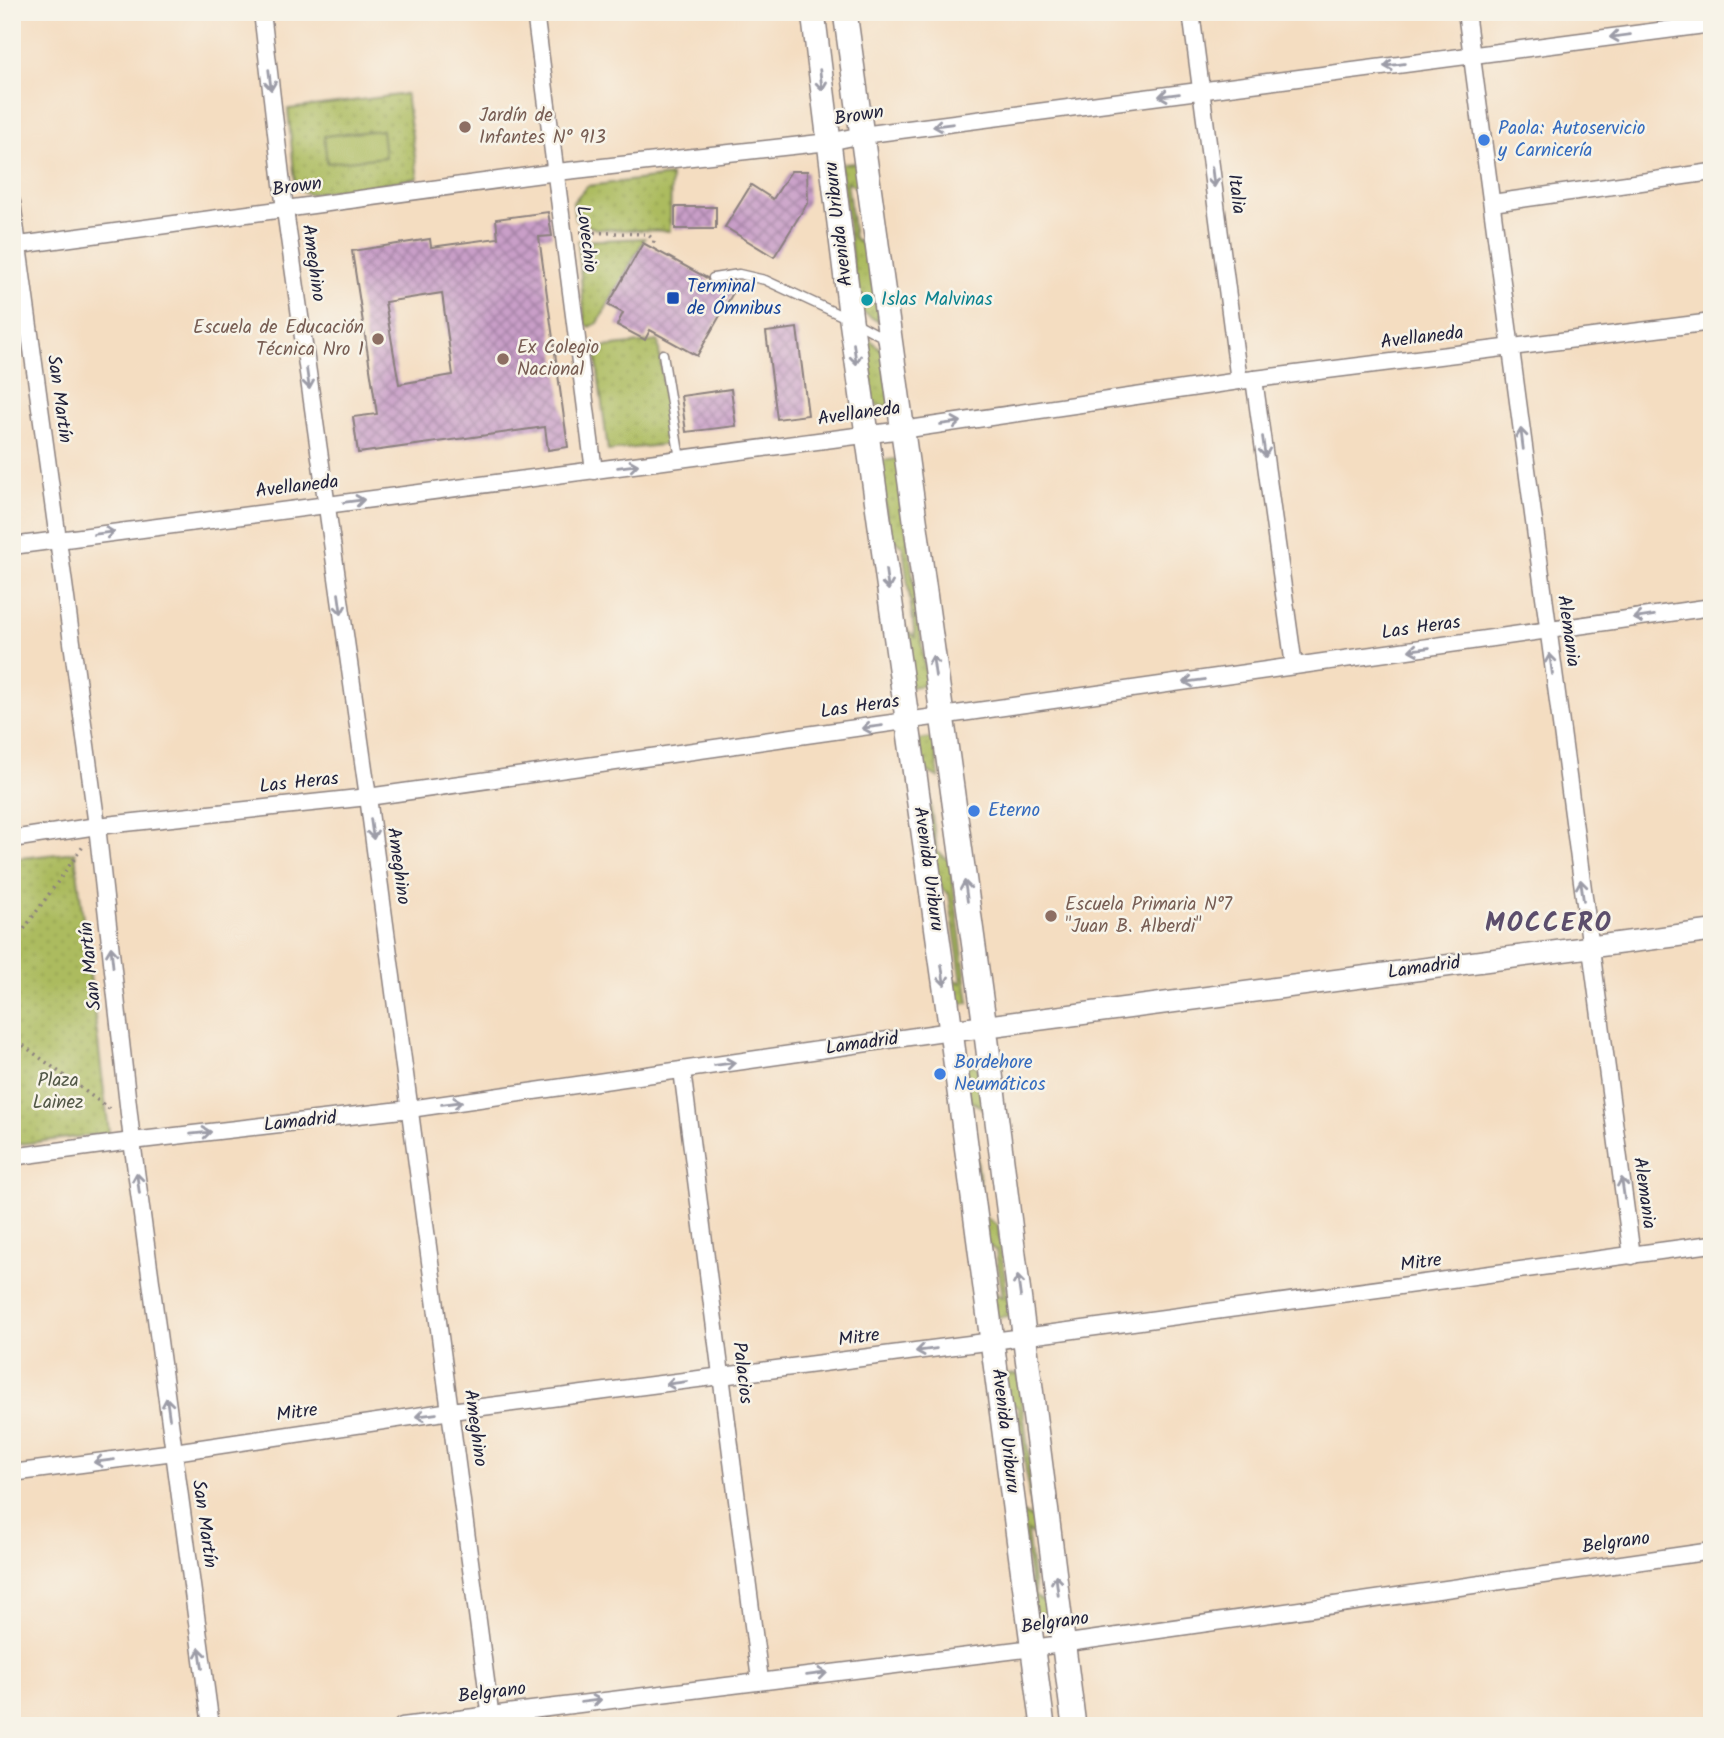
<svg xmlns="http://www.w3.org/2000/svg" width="1724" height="1738" viewBox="0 0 1724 1738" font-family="Kalam,sans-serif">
	<defs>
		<pattern id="grass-dots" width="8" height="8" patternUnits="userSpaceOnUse" patternTransform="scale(1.75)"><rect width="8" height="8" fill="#acbb5e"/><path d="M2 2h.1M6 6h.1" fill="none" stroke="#94a053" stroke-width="1.8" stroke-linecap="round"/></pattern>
		<pattern id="building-cross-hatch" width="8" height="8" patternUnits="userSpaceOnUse" patternTransform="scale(1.75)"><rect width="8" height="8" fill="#c99fc8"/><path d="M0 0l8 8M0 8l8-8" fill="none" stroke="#a381a4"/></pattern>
	</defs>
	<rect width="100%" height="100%" fill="#f7f3e8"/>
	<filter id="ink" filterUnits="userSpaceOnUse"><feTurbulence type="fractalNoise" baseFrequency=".0143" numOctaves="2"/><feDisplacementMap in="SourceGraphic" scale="14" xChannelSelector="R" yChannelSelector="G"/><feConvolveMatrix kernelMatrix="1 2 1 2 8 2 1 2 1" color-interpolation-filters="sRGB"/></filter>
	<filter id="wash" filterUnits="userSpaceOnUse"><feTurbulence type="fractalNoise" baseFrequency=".00686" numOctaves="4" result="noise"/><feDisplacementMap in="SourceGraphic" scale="28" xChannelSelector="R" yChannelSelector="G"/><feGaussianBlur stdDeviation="1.57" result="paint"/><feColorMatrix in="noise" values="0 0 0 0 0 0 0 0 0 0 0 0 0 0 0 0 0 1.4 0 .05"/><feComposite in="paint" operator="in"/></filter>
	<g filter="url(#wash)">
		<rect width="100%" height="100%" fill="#f4ddc1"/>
		<g fill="url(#grass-dots)" stroke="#676e4c" stroke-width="2">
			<polygon points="406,94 418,178 309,194 299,190 295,182 288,109"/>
			<polygon points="857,163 861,191 847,181 854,238 869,250 879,322 859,310 840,164"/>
			<polygon points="671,176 670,231 596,229 575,220 573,202 587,186"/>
			<polygon points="645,238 598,323 590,327 585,325 578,241"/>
			<polygon points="863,334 882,350 890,405 872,406"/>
			<polygon points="658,341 670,444 608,451 595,348"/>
			<polygon points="897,459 927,685 910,687 902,627 915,637 903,547 889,534 880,461"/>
			<polygon points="934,738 939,778 925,770 937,851 950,861 969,1003 953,1004 949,977 962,983 949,894 936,884 917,740"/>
			<polygon points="75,852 109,1133 12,1145 12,859"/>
			<polygon points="977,1065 983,1108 970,1101 984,1216 998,1226 1010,1316 994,1317 991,1290 1003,1298 996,1251 985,1243 961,1066"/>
			<polygon points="1018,1374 1040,1539 1027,1531 1035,1596 1049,1605 1050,1617 1035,1618 1020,1511 1032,1518 1018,1408 1005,1397 1002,1375"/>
		</g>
		<polygon fill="#acbb5e" stroke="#676e4c" stroke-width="2" points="382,130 385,157 327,163 324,136"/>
		<g id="blocks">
			<g fill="url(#building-cross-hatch)" fill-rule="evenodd">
				<polygon points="791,171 807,171 808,202 774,257 725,227 751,185 773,199"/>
				<rect x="675" y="207" width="41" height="22"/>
				<path d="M548 212 552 236 539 237 568 447 548 450 545 427 358 453 353 417 377 414 352 251 430 239 431 247 498 238 496 219ZM442 293 453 375 399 384 385 302Z"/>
				<polygon points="643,243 707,278 710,284 717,284 733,293 697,356 650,330 645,340 617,325 623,313 608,305"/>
				<polygon points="797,328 808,415 777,419 766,332"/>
				<polygon points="731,389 736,426 686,432 681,396"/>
			</g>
		</g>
	</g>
	<g filter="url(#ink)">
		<use href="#blocks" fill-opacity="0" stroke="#8b807e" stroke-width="2"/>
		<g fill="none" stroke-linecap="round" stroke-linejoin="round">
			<g stroke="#8b807e" stroke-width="11">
				<g id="service">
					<polyline points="713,278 739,274 765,280 851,320 888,340"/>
					<polyline points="663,354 680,459"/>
				</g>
			</g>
			<g stroke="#8b807e" stroke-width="19">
				<g id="minor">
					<polyline points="262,12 285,210 368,797 492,1726"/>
					<polyline points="535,12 594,471"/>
					<polyline points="1191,12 1239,381"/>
					<polyline points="1466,12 1632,1256"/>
					<polyline points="12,202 97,826 132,1141 211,1726"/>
					<polyline points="1492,203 1712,172"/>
					<polyline points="12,246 557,172 829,142 862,135 1712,24"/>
					<polyline points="1254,379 1294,666"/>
					<polyline points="12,546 902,430 1239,381 1712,322"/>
					<polyline points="12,839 97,826 368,797 1712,607"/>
					<polyline points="682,1070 760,1680"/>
					<polyline points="12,1157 132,1141 410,1109 951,1031"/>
					<polyline points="12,1473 174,1452 451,1411 993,1341 1712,1244"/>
					<polyline points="402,1726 1033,1648 1712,1551"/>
				</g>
			</g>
			<g stroke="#8b807e" stroke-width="24">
				<polyline id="tertiary" points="951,1031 1712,931"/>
			</g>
			<g stroke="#8b807e" stroke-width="26">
				<g id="secondary">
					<polyline points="813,12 851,320 951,1031 1043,1726"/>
					<polyline points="845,12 985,1027 1074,1726"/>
				</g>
			</g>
			<g stroke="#8b807e" stroke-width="3.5" stroke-dasharray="2 5" stroke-linecap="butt">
				<polyline points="580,232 647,234 654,240 653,248"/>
				<polyline points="12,946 84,845"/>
				<polyline points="12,1037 112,1111"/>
			</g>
			<use href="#service" stroke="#fff" stroke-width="8"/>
			<use href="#minor" stroke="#fff" stroke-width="16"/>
			<use href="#tertiary" stroke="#fff" stroke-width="21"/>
			<use href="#secondary" stroke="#fff" stroke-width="23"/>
		</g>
		<defs><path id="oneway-shaft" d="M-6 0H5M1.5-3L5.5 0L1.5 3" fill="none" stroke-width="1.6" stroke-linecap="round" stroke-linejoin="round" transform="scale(1.75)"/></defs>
		<g stroke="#9c9ca7">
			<use href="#oneway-shaft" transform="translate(1620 36) rotate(173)"/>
			<use href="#oneway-shaft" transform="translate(1394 65) rotate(172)"/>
			<use href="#oneway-shaft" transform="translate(270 80) rotate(83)"/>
			<use href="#oneway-shaft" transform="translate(821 80) rotate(83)"/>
			<use href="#oneway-shaft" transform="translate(1169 95) rotate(173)"/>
			<use href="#oneway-shaft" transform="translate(943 125) rotate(173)"/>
			<use href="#oneway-shaft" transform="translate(1213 177) rotate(83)"/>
			<use href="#oneway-shaft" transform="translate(855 354) rotate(82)"/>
			<use href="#oneway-shaft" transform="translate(308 379) rotate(82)"/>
			<use href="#oneway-shaft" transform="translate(951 423) rotate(-8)"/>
			<use href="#oneway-shaft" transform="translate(1522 439) rotate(-97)"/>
			<use href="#oneway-shaft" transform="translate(1264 447) rotate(82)"/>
			<use href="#oneway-shaft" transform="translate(628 466) rotate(-7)"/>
			<use href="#oneway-shaft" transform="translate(354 501) rotate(-7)"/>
			<use href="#oneway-shaft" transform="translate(104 533) rotate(-7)"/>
			<use href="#oneway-shaft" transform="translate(887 580) rotate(82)"/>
			<use href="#oneway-shaft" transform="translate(340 604) rotate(82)"/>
			<use href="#oneway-shaft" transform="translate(1644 617) rotate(171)"/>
			<use href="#oneway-shaft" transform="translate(1419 649) rotate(172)"/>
			<use href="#oneway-shaft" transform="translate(1551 664) rotate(-98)"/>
			<use href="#oneway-shaft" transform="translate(934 666) rotate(-98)"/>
			<use href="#oneway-shaft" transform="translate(1194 681) rotate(172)"/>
			<use href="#oneway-shaft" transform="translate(872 727) rotate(172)"/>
			<use href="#oneway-shaft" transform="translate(372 829) rotate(82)"/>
			<use href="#oneway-shaft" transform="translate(1582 890) rotate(-98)"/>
			<use href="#oneway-shaft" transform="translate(966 891) rotate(-98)"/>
			<use href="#oneway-shaft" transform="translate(112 957) rotate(-96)"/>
			<use href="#oneway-shaft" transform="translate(943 975) rotate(82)"/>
			<use href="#oneway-shaft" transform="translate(725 1064) rotate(-8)"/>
			<use href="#oneway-shaft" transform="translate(452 1103) rotate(-8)"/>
			<use href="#oneway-shaft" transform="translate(201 1133) rotate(-6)"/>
			<use href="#oneway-shaft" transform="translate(138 1183) rotate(-98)"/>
			<use href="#oneway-shaft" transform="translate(1623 1188) rotate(-98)"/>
			<use href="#oneway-shaft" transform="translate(1019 1286) rotate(-98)"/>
			<use href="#oneway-shaft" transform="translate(926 1350) rotate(172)"/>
			<use href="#oneway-shaft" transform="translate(676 1383) rotate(173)"/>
			<use href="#oneway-shaft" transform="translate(168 1408) rotate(-98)"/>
			<use href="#oneway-shaft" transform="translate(426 1415) rotate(172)"/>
			<use href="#oneway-shaft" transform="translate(104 1461) rotate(173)"/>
			<use href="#oneway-shaft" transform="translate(1057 1585) rotate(-97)"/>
			<use href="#oneway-shaft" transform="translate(201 1658) rotate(-98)"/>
			<use href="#oneway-shaft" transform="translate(817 1674) rotate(-7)"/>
			<use href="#oneway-shaft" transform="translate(591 1701) rotate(-7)"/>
		</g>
	</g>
	<g fill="#8d6e63" stroke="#f7f3e8" stroke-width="2.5">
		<circle cx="465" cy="127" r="7"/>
		<circle cx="378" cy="339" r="7"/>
		<circle cx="503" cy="359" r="7"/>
		<circle cx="1051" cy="916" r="7"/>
	</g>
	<g fill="#3f7fe0" stroke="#f7f3e8" stroke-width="2.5">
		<circle cx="1484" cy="140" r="7"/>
		<circle cx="974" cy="811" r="7"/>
		<circle cx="940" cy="1074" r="7"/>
	</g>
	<rect fill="#1a4fb4" stroke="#f7f3e8" stroke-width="2.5" x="666" y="291" width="14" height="14" rx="3.5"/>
	<circle fill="#0f9aa8" stroke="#f7f3e8" stroke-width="2.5" cx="867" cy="300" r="7"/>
	<g text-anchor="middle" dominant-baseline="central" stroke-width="5" stroke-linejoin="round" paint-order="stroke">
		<g font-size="19" fill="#785e54" stroke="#f7f3e8" text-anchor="start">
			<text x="479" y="116">Jardín de<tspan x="479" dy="22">Infantes N° 913</tspan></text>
			<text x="364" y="328" text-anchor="end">Escuela de Educación<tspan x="364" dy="22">Técnica Nro 1</tspan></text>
			<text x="517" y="348">Ex Colegio<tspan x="517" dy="22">Nacional</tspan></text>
			<text x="1065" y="905">Escuela Primaria N°7<tspan x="1065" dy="22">"Juan B. Alberdi"</tspan></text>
		</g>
		<g font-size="19" fill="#22223b" stroke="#f7f3e8">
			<text transform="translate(859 116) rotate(-9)">Brown</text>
			<text transform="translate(297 187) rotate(-8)">Brown</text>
			<text transform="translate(1236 194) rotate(83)">Italia</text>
			<text transform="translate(839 224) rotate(-97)">Avenida Uriburu</text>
			<text transform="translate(586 239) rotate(83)">Lovechio</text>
			<text transform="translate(313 263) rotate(82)">Ameghino</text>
			<text transform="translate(1422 338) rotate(-7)">Avellaneda</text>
			<text transform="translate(59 399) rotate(82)">San Martín</text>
			<text transform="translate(859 414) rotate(-8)">Avellaneda</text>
			<text transform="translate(297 487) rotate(-7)">Avellaneda</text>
			<text transform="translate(1421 628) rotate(-8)">Las Heras</text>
			<text transform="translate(1568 631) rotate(82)">Alemania</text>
			<text transform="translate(860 707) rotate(-8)">Las Heras</text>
			<text transform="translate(299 783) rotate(-6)">Las Heras</text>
			<text transform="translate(398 866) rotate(82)">Ameghino</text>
			<text transform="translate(928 869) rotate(82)">Avenida Uriburu</text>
			<text transform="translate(91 966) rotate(-96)">San Martín</text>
			<text transform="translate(1424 968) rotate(-8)">Lamadrid</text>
			<text transform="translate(862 1044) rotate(-8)">Lamadrid</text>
			<text transform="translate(300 1122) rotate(-6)">Lamadrid</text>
			<text transform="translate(1644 1193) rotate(82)">Alemania</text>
			<text transform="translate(1421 1263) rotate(-8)">Mitre</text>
			<text transform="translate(859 1338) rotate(-8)">Mitre</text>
			<text transform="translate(742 1373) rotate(83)">Palacios</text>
			<text transform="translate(297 1413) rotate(-8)">Mitre</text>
			<text transform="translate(475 1428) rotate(82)">Ameghino</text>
			<text transform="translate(1005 1431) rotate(83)">Avenida Uriburu</text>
			<text transform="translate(204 1524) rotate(82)">San Martín</text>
			<text transform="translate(1616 1543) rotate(-8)">Belgrano</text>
			<text transform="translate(1055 1623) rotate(-8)">Belgrano</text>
			<text transform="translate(492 1693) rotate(-7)">Belgrano</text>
		</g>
		<g font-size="19" fill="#366cbe" stroke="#f7f3e8" text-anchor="start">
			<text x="1498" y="129">Paola: Autoservicio<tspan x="1498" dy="22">y Carnicería</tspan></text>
			<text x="988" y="811">Eterno</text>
			<text x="954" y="1063">Bordehore<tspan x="954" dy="22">Neumáticos</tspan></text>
		</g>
		<g font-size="19" fill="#164399" stroke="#f7f3e8" text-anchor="start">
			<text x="687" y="287">Terminal<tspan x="687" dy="22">de Ómnibus</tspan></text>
		</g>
		<g font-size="19" fill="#0d838f" stroke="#f7f3e8" text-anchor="start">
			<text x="881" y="300">Islas Malvinas</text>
		</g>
		<g font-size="19" fill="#525847" stroke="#f7f3e8">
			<text x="58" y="1081">Plaza<tspan x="58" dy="22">Lainez</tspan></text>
		</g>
		<g font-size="26" font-weight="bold" letter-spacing="2" fill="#5c4e6c" stroke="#f7f3e8">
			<text x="1549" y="924">MOCCERO</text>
		</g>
	</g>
	<rect width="1724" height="1738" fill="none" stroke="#f7f3e8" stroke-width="42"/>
</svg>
